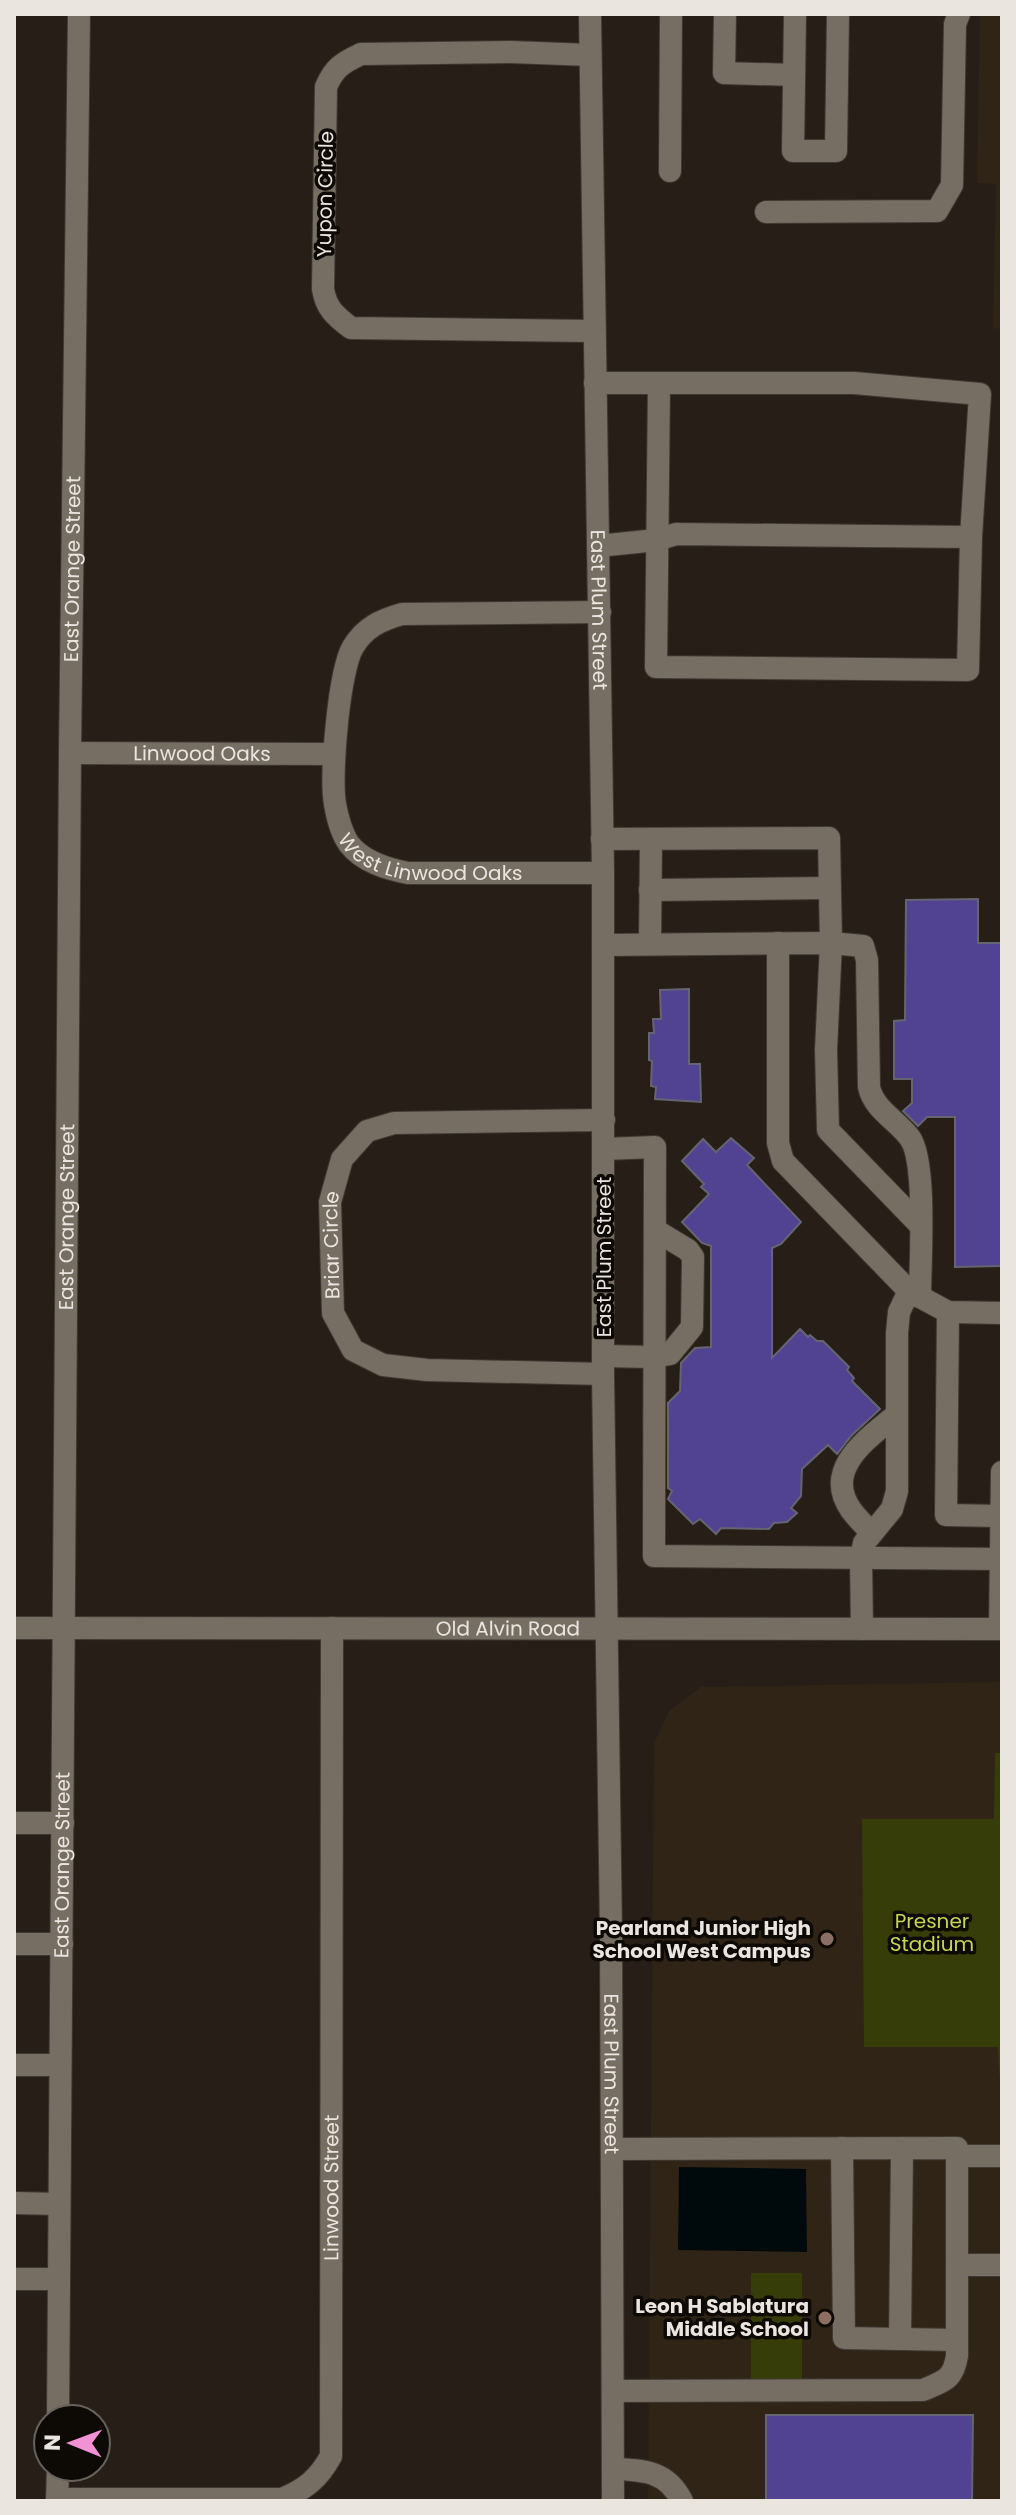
<svg xmlns="http://www.w3.org/2000/svg" width="1016" height="2515" viewBox="0 0 1016 2515" font-family="Poppins,sans-serif">
	<rect width="100%" height="100%" fill="#271f17"/>
	<g fill="#302416">
		<polygon points="980,14 1002,14 1002,329 993,328 996,184 977,183"/>
		<polygon points="1002,1682 1002,2501 648,2501 654,1743 669,1711 701,1687"/>
	</g>
	<g fill="#373d09">
		<polygon points="995,1753 1002,1753 1002,2115 998,2047 864,2047 862,1819 994,1819"/>
		<polygon points="751,2273 802,2273 802,2380 751,2381"/>
	</g>
	<polygon fill="#000a0d" points="679,2167 806,2169 807,2252 678,2250"/>
	<g fill="#514392" stroke="#656571" stroke-width="2">
		<polygon points="978,899 978,943 1002,943 1002,1266 955,1267 955,1117 927,1117 918,1126 903,1111 912,1103 912,1079 894,1079 894,1021 905,1020 906,900"/>
		<polygon points="689,989 689,1064 700,1064 701,1102 655,1099 656,1087 651,1086 652,1061 649,1060 649,1033 654,1033 653,1019 661,1019 660,990"/>
		<polygon points="731,1138 754,1158 747,1165 801,1222 781,1244 772,1248 772,1358 800,1329 808,1337 810,1335 817,1341 823,1341 849,1367 847,1370 854,1378 852,1381 880,1409 852,1435 837,1454 828,1445 802,1469 801,1496 791,1508 797,1513 787,1522 774,1523 769,1529 721,1528 716,1534 700,1519 693,1524 668,1499 672,1491 668,1488 668,1403 680,1391 681,1363 695,1348 711,1347 711,1246 702,1243 682,1222 709,1194 701,1187 704,1184 682,1161 703,1139 716,1152"/>
		<polygon points="766,2415 973,2415 972,2501 766,2501"/>
	</g>
	<g fill="none" stroke-linecap="round" stroke-linejoin="round">
		<g stroke="#3f3933" stroke-width="24">
			<g id="minor">
				<path id="s1" d="M590 14 603 873V1374L611 1933 613 2501"/>
				<polyline points="725,14 724,73 794,75"/>
				<polyline points="795,14 793,151 836,151 838,14"/>
				<path d="M590 55 511 52 361 54C342 63 334 68 326 87L323 289C326 308 335 316 351 328L593 331"/>
				<polyline points="670,171 671,14"/>
				<polyline points="766,212 937,211 952,185 955,24 959,14"/>
				<polyline points="595,383 854,383 980,394 971,537 968,670 656,667 659,383"/>
				<polyline points="598,546 657,540 676,534 971,537"/>
				<path id="s2" d="M600 612 402 614C381 620 365 627 353 647 339 670 330 776 335 804 337 816 342 834 349 844 363 862 387 869 408 873H603"/>
				<path id="s3" d="M70 753 334 754"/>
				<polyline points="602,839 829,838 831,943 826,1050 828,1130 921,1226"/>
				<polyline points="650,890 829,888"/>
				<polyline points="650,943 651,839"/>
				<polyline points="778,943 778,1143 783,1161 909,1291 948,1312 1002,1313"/>
				<path d="M603 945 831 943 863 946 867 960 869 1087C874 1110 897 1120 910 1138 927 1162 920 1264 920 1297"/>
				<polyline points="604,1149 655,1147 654,1556 1001,1559"/>
				<polyline points="948,1312 946,1515 1001,1516"/>
				<polyline points="603,1356 653,1357 670,1354 692,1327 693,1257 688,1250 655,1230"/>
				<path id="s4" d="M603 1374 427 1370 383 1365 353 1350 333 1313 330 1202 342 1159 367 1131 394 1123 604 1120"/>
				<path d="M872 1533C865 1526 857 1518 851 1510 822 1468 869 1438 897 1414"/>
				<path id="s5" d="M14 1628 1002 1629"/>
				<polyline points="862,1629 861,1558 864,1543 892,1509 897,1491 897,1333 899,1312 909,1291"/>
				<polyline points="1000,1629 1002,1472"/>
				<polyline points="14,1823 63,1823"/>
				<polyline points="14,1944 62,1944"/>
				<polyline points="14,2065 60,2065"/>
				<polyline points="842,2148 844,2338 957,2340"/>
				<path d="M612 2149 957 2148V2356C953 2380 944 2381 923 2390L613 2391"/>
				<polyline points="957,2156 1002,2156"/>
				<polyline points="14,2203 59,2204"/>
				<polyline points="957,2265 1002,2265"/>
				<polyline points="14,2279 58,2279"/>
				<polyline points="900,2339 902,2148"/>
				<path id="s6" d="M58 2419 70 753 79 14"/>
				<path d="M613 2469C644 2470 667 2471 682 2501"/>
				<path id="s7" d="M57 2499H282C306 2489 319 2478 331 2456L332 1628"/>
				<polyline points="57,2501 58,2467"/>
			</g>
		</g>
		<use href="#minor" stroke="#776e63" stroke-width="22"/>
	</g>
	<g fill="#8d6e63" stroke="#0d0a06" stroke-width="3">
		<circle cx="827" cy="1939" r="8"/>
		<circle cx="825" cy="2318" r="8"/>
	</g>
	<g text-anchor="middle" dominant-baseline="central" stroke-width="7" stroke-linejoin="round" paint-order="stroke">
		<g font-size="20" fill="#eae5df" stroke="#0d0a06">
			<text transform="translate(325 194) rotate(-89)">Yupon Circle</text>
			<text stroke="none"><textPath href="#s6" startOffset="1850">East Orange Street</textPath></text>
			<text stroke="none"><textPath href="#s1" startOffset="596">East Plum Street</textPath></text>
			<text stroke="none"><textPath href="#s3" startOffset="132">Linwood Oaks</textPath></text>
			<text stroke="none"><textPath href="#s2" startOffset="546">West Linwood Oaks</textPath></text>
			<text stroke="none"><textPath href="#s6" startOffset="1202">East Orange Street</textPath></text>
			<text stroke="none"><textPath href="#s4" startOffset="364">Briar Circle</textPath></text>
			<text transform="translate(604 1257) rotate(-90)">East Plum Street</text>
			<text stroke="none"><textPath href="#s5" startOffset="494">Old Alvin Road</textPath></text>
			<text stroke="none"><textPath href="#s6" startOffset="554">East Orange Street</textPath></text>
			<text stroke="none"><textPath href="#s1" startOffset="2060">East Plum Street</textPath></text>
			<text stroke="none"><textPath href="#s7" startOffset="560">Linwood Street</textPath></text>
		</g>
		<g font-size="20" fill="#c5d652" stroke="#0d0a06">
			<text x="932" y="1921">Presner<tspan x="932" dy="23">Stadium</tspan></text>
		</g>
		<g font-size="20" font-weight="bold" fill="#eae5df" stroke="#0d0a06" text-anchor="end">
			<text x="811" y="1928">Pearland Junior High<tspan x="811" dy="23">School West Campus</tspan></text>
			<text x="809" y="2306">Leon H Sablatura<tspan x="809" dy="23">Middle School</tspan></text>
		</g>
	</g>
	<rect width="1016" height="2515" fill="none" stroke="#eae5df" stroke-width="32"/>
	<g transform="translate(72 2443) rotate(271)"><circle r="38" fill="#0d0a06" stroke="#65625d" stroke-width="2"/>
	<path d="M0-6L14 30L0 20L-14 30Z" fill="#f391d5"/>
	<text y="-12" font-size="22" font-weight="bold" text-anchor="middle" fill="#eae5df">N</text>
	</g>
</svg>
